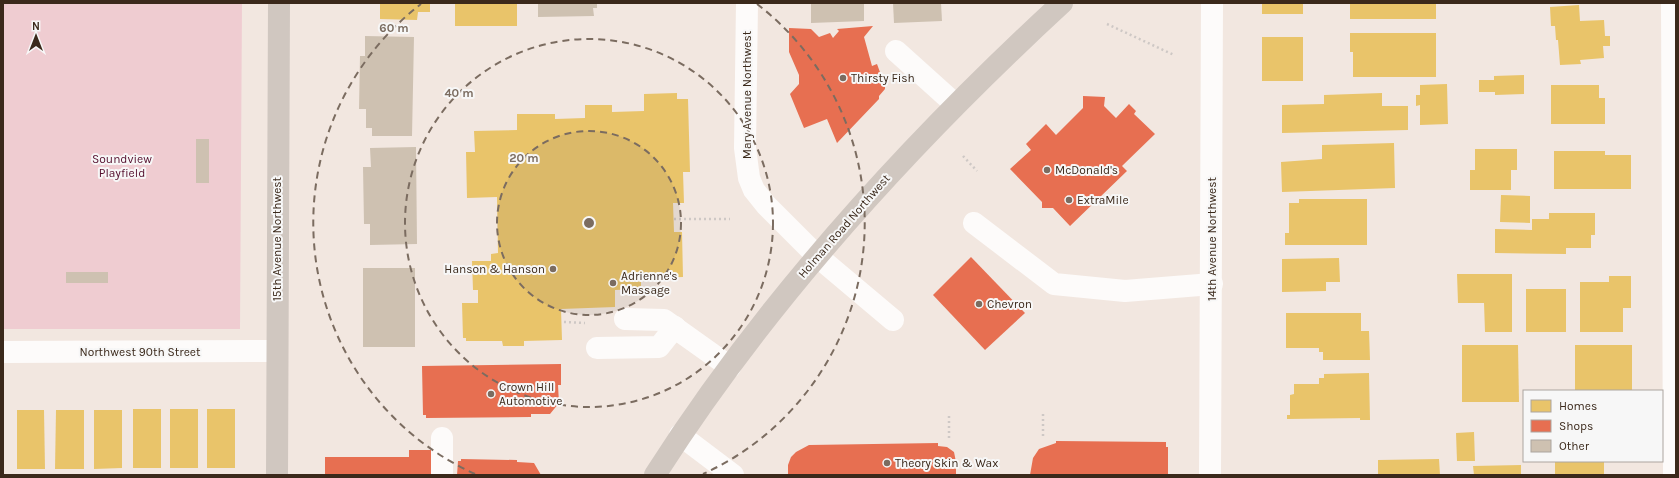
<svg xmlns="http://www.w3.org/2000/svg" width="1679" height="478" viewBox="0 0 1679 478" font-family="Karla,sans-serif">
	<rect width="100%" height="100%" fill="#f2e7e0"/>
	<polygon fill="#efccd1" points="3,3 242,3 240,329 3,329"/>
	<g fill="#e9c46a">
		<polygon points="380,3 430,3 430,12 418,12 417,20 380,19"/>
		<rect x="455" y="3" width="62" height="23"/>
		<rect x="1262" y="3" width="41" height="11"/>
		<rect x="1350" y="3" width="86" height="16"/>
		<polygon points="1579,5 1580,21 1604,20 1605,36 1610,36 1610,46 1603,46 1604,58 1580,60 1581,64 1560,65 1558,40 1556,40 1555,26 1551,26 1550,7"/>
		<polygon points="1350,33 1436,33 1436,77 1353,77 1353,52 1350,52"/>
		<rect x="1262" y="37" width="41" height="44"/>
		<polygon points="1524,75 1524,94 1495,95 1495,92 1479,92 1479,80 1494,80 1494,76"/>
		<polygon points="1447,84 1448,124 1420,125 1420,105 1416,106 1416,95 1420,95 1420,85"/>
		<polygon points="1551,85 1599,85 1599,98 1605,98 1605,124 1551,124"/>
		<polygon points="677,93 677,99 688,99 690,172 683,172 684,203 673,203 674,232 682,232 683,277 641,278 641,289 615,290 615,307 561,309 562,340 524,341 524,346 503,346 502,341 466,341 466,338 463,338 462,303 478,303 478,290 473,290 472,261 491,261 491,254 498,253 497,197 467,198 466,152 475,152 474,131 517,130 517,114 555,114 555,119 585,118 585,105 612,105 612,112 644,111 644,94"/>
		<polygon points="1382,93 1382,106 1408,106 1408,130 1282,133 1282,105 1324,104 1324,95"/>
		<polygon points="1394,143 1395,188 1282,192 1281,162 1322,159 1322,145"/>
		<polygon points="1475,149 1517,149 1517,170 1511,170 1511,190 1470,190 1470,170 1475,170"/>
		<polygon points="1554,151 1605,151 1605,155 1631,155 1631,189 1554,189"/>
		<polygon points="1501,195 1530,196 1530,223 1500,222"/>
		<polygon points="1299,199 1367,199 1367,245 1285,245 1285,233 1289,233 1289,203 1299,203"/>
		<polygon points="1549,213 1595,213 1595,235 1591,235 1591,248 1566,248 1566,254 1495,253 1495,229 1532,230 1532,219 1549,219"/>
		<polygon points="1339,258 1340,282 1326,282 1326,291 1282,292 1282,259"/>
		<polygon points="1457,274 1512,274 1512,332 1485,332 1484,303 1458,303"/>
		<polygon points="1609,276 1631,276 1631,308 1623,308 1623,332 1580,332 1580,282 1609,282"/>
		<rect x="1526" y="289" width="40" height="43"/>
		<polygon points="1286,313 1361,313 1361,331 1369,331 1370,360 1323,360 1323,352 1319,352 1319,348 1286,348"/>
		<polygon points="1462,345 1518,345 1519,402 1462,402"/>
		<rect x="1575" y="345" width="57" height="46"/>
		<polygon points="1369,373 1370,420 1360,420 1360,418 1287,419 1287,415 1290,415 1290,395 1294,394 1294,384 1319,384 1319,378 1324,378 1324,374"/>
		<rect x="133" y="409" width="28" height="59"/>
		<rect x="170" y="409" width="28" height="59"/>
		<rect x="207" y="409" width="28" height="59"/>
		<polygon points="17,410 44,410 45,469 17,469"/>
		<polygon points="56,410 84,410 84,469 55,469"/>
		<polygon points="94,410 122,410 122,468 94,469"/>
		<polygon points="1474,432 1475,461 1457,461 1456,433"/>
		<polygon points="1439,459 1440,475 1378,475 1378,460"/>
		<rect x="1555" y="462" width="49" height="13"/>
		<polygon points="1521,465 1521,475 1474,475 1473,466"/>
	</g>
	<g fill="#e76f51">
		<polygon points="873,26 864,37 872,66 877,64 885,86 885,89 879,96 879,99 837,143 827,119 804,128 790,94 799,84 799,75 789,52 789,28 811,29 819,37 830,33 833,38 839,31 837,29"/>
		<polygon points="1083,96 1105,97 1104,106 1116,118 1129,104 1136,111 1134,114 1155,134 1122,166 1127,171 1070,226 1053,208 1042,208 1042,202 1010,169 1031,150 1026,144 1046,124 1056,135 1083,108"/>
		<polygon points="971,257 1025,313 985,350 933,295"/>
		<polygon points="561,364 561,385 558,385 559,403 550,414 531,414 531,417 426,418 426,415 423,415 422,366"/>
		<polygon points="1056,441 1166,442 1166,447 1168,447 1168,475 1030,475 1033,458 1039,449 1056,443"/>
		<polygon points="938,443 938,446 947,447 954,452 956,462 956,475 788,475 788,465 791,457 796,452 809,445"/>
		<polygon points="409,450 432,450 432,475 325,475 325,457 409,457"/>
		<polygon points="461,459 517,460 517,462 534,463 541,475 457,475 458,461 461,461"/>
	</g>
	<g fill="#cec1b1">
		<polygon points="538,3 597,3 597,8 593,8 594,16 538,17"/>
		<polygon points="811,3 864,3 864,21 811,23"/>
		<polygon points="893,3 941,3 942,21 894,23"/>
		<polygon points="365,36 414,37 412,136 372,136 372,128 366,128 366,109 359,109 360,56 365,56"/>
		<rect x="196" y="139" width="13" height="44"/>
		<polygon points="416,147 417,244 370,245 370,224 364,224 363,167 371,167 370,148"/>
		<rect x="363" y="268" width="52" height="79"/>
		<rect x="66" y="272" width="42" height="11"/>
	</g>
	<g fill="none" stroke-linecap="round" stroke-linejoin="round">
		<g stroke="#cec8c5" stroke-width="2.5" stroke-dasharray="2 3" stroke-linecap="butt">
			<polyline points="1107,24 1174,55"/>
			<polyline points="963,156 977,171"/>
			<polyline points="674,219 730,219"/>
			<polyline points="564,322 585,323"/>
			<polyline points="1043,414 1043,437"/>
			<polyline points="949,438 949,414"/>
		</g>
		<g stroke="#fdfbfa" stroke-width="22">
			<polyline points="747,3 745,148 749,178 754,190 766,205 817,256 893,320"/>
			<polyline points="1672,3 1674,475"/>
			<polyline points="896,51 956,105"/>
			<polyline points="974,223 1054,284 1125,291 1212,284"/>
			<polyline points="625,319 664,320 730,367"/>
			<polyline points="597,348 659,347 675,327"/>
			<polyline points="3,352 277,351"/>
			<polyline points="680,435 733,475"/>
			<polyline points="442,438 442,475"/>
			<polyline points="1210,475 1212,3"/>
		</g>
		<g stroke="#d0c7c0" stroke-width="22">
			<polyline points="277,475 279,3"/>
			<path d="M655 475C767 299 909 144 1062 3"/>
		</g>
	</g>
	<circle cx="589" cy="223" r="92" fill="#7b6c60" fill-opacity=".12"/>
	<g fill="none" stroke="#7b6c60" stroke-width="2" stroke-dasharray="7 5">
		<circle cx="589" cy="223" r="92"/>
		<circle cx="589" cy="223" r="184"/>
		<path d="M475 474A276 276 0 0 1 421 4M757 4A276 276 0 0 1 703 474"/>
	</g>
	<g fill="#7b6c60" stroke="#f7f7f7" stroke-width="1.5">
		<circle cx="843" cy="78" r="4"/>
		<circle cx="1047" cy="170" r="4"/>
		<circle cx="1069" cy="200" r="4"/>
		<circle cx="553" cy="269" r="4"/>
		<circle cx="613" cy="283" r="4"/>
		<circle cx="979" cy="304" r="4"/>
		<circle cx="491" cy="394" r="4"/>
		<circle cx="887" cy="463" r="4"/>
	</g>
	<g text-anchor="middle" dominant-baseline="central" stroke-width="4" stroke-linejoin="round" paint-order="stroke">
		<g font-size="12" fill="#3b291b" stroke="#f7f7f7" text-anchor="start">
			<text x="851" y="78">Thirsty Fish</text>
			<text x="1055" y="170">McDonald's</text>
			<text x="1077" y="200">ExtraMile</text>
			<text x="545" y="269" text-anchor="end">Hanson &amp; Hanson</text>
			<text x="621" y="276">Adrienne's<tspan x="621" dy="14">Massage</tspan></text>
			<text x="987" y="304">Chevron</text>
			<text x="499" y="387">Crown Hill<tspan x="499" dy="14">Automotive</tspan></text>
			<text x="895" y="463">Theory Skin &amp; Wax</text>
		</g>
		<g font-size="12" fill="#3b291b" stroke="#f7f7f7">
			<text transform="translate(747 95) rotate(-90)">Mary Avenue Northwest</text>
			<text transform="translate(844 226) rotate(-49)">Holman Road Northwest</text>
			<text transform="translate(277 239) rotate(-90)">15th Avenue Northwest</text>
			<text transform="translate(1212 239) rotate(-90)">14th Avenue Northwest</text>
			<text x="140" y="352">Northwest 90th Street</text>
		</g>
		<g font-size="12" fill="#540e2d" stroke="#f7f7f7">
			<text x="122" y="159">Soundview<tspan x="122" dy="14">Playfield</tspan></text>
		</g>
	</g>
	<circle cx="589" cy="223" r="6" fill="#7b6c60" stroke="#f7f7f7" stroke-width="2"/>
	<g font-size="12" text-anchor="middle" font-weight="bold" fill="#7b6c60" stroke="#f7f7f7" stroke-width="4" stroke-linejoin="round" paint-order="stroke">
		<text x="394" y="32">60 m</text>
		<text x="459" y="97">40 m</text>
		<text x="524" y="162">20 m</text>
	</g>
	<rect width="1679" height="478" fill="none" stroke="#3b291b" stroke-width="8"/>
	<rect x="1523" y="390" width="140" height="72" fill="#f7f7f7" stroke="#aca59f"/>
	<rect x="1531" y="400" width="20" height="12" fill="#e9c46a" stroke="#aca59f"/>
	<text x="1559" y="410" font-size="12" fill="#3b291b">Homes</text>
	<rect x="1531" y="420" width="20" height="12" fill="#e76f51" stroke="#aca59f"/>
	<text x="1559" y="430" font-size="12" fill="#3b291b">Shops</text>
	<rect x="1531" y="440" width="20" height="12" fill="#cec1b1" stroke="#aca59f"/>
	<text x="1559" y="450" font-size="12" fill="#3b291b">Other</text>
	<g transform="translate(36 36)" stroke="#f7f7f7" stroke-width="3" paint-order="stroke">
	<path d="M0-3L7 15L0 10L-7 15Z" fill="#3b291b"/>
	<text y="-6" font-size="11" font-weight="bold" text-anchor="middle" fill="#3b291b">N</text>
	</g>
</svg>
